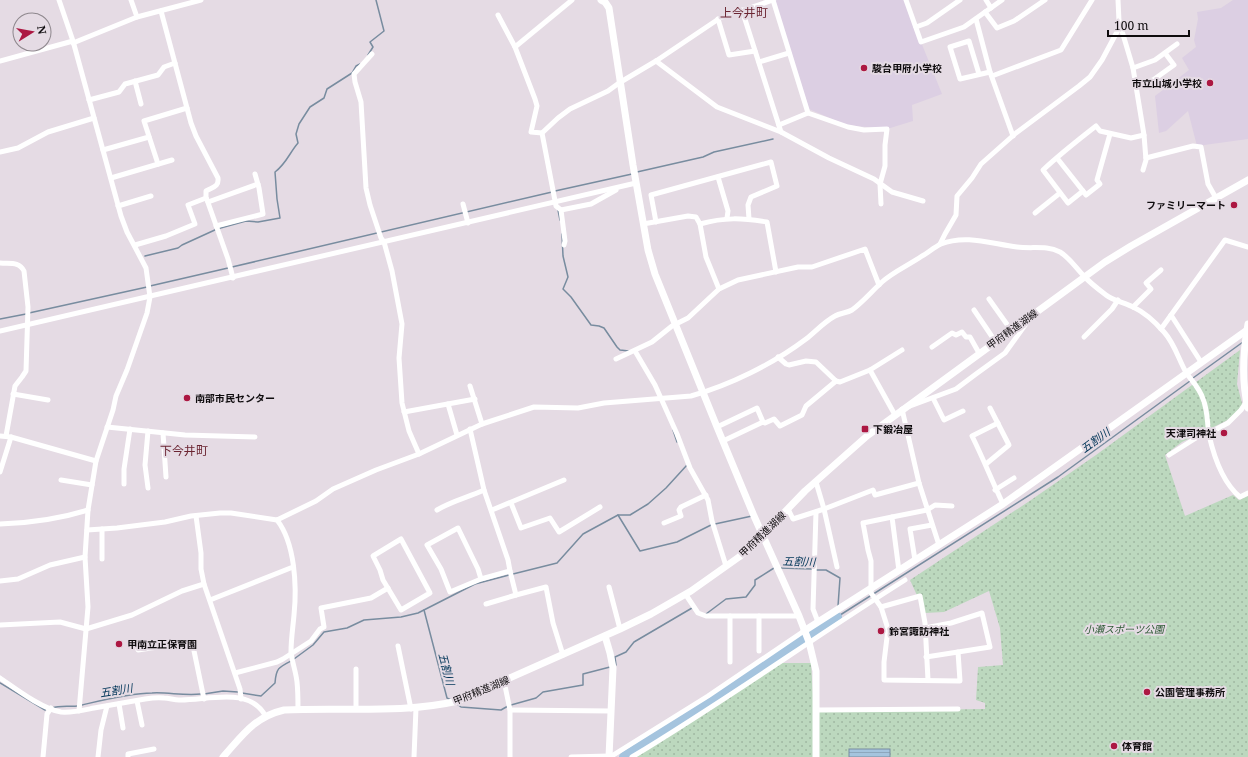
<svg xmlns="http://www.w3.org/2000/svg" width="1248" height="757" viewBox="0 0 1248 757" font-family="'Noto Serif','Noto Sans JP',serif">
	<defs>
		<pattern id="park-dots" width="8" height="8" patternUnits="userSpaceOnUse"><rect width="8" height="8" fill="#bcd8be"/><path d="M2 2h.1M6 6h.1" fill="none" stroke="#a0b8a2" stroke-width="1.8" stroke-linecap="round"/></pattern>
		<pattern id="water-rules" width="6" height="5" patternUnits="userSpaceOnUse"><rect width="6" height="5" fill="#a5c4de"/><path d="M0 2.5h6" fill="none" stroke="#8da7bd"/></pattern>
	</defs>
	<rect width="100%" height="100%" fill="#e5dbe4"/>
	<g fill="#dccfe3">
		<polygon points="777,0 904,0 942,94 912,105 913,121 887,129 846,125 809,109 775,2"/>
		<polygon points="1233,0 1248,0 1248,139 1197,146 1188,111 1166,131 1159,133 1155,96 1189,70 1182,58 1196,47 1194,40 1198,19 1197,12 1221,8"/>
	</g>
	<polygon fill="url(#park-dots)" points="1240,350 1237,384 1243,407 1226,421 1182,442 1165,455 1185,516 1233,495 1239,500 1248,496 1248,757 632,757 777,663 811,663 814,711 985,709 985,703 976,700 978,667 1003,665 1000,628 989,591 944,612 925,613 910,580 1031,500 1096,455"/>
	<rect fill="url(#water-rules)" stroke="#788c9f" x="849" y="749" width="41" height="8"/>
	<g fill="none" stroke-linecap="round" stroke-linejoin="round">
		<g stroke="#788c9f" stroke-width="1.5">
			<polyline points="368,55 373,47 370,42 384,31 376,0"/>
			<polyline points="637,172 703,157 714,152 773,139"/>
			<polyline points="555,191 632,174"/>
			<polyline points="558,210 560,220"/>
			<polyline points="562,234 563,256 568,277 563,289 571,297 591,325 599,326 604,328 617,347 620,350 629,351"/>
			<path d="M145 256 178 248 182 245 217 229 246 221 258 222 280 218 277 199 275 172C286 164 290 152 298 143L296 134 299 124 310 107 324 98 327 89 352 73 356 66 360 64"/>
			<polyline points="232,267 552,192"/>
			<polyline points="150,286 228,268"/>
			<polyline points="29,313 147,287"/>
			<polyline points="0,319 26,314"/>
			<polyline points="1193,378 1243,342"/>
			<polyline points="673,430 677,442"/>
			<polyline points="618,515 640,551 677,542 711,525"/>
			<polyline points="715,524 752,516"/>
			<polyline points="780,568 812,569"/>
			<polyline points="816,570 826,570 840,578 838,606"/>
			<polyline points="513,574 557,563 583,534 618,515 630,515 648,504 666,488 687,465"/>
			<polyline points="424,610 447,698 451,700"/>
			<polyline points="706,614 726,599 746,597 755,585 755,580 774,568"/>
			<polyline points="837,614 837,617 1058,477 1190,381"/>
			<polyline points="294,659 313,645 324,632 347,628 364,620 401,617 418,613 475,584 509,575"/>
			<polyline points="616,665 615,657 626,652 634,642 692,608 694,609"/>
			<polyline points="0,683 45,710 47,709"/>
			<path d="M242 693 261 696 275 683C276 668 279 667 291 661"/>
			<polyline points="204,694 223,691 238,692"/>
			<polyline points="457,704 461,707 501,710 508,706"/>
			<path d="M82 705C103 700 130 693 152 693 168 692 184 696 201 694"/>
			<polyline points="511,705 536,698 543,692 583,685 583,674 610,667"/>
			<path d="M52 708C60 705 70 707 78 706"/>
		</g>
		<polyline stroke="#a5c4de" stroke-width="10" points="624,757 837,617"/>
		<g stroke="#fff" stroke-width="5">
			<polyline points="59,0 73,41 121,216 127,232 146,268 150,297 147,313 127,370 116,396 113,410 96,461 88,510 85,557 88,607 79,711"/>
			<polyline points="131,0 137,17"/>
			<polyline points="773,0 808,113 848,127 864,130 887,129 885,145 885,166 880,184 881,204"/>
			<polyline points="906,0 921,42 964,27 1002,0"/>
			<polyline points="986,0 991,8"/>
			<polyline points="1118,0 1119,21 1133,68 1144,135 1146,160 1143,170"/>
			<polyline points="742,10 781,132"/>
			<path d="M161 11 191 123 196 136 218 178C219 187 213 187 206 191V197L228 259 233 278"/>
			<polyline points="985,12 997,28 1014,21 1045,0"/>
			<polyline points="498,15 515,47 535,99 537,106 531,132 542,133"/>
			<polyline points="718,19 729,55 755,51"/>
			<polyline points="976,19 990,72"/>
			<polyline points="916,27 927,23 960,0"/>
			<polyline points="73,43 137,17 201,0"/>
			<polyline points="515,47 572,0"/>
			<polyline points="372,54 354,74 355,82 361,102 366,188 370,205 381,238 384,242 392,271 402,324 399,358 402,403 409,431 419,454"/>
			<polyline points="0,61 73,41"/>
			<polyline points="656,61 717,107 781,132 829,158 874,179 892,192 923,201"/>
			<polyline points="759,62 789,53"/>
			<polyline points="1133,68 1155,60 1177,44"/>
			<polyline points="979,74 969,41 950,47 960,79 990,72 1013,136"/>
			<polyline points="992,76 1061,50 1092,0"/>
			<polyline points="135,81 141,104"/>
			<polyline points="1135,84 1153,80 1174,65 1165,53"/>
			<polyline points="89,100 119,92 125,84 158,75 164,67 175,63"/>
			<polyline points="779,125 808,113"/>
			<polyline points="103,150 149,137"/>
			<polyline points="0,152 18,148 48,132 94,118"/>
			<path d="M1057 158 1083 191 1068 203 1043 170C1060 154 1078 140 1096 126L1100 131 1131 138 1144 135"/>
			<polyline points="1146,158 1193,146 1201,147 1208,184 1216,198"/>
			<polyline points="158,164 144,121 187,108"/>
			<polyline points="718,177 728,211 727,218"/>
			<polyline points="111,178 172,160"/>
			<polyline points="1083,191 1086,195 1100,184 1097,180 1110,134"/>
			<polyline points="208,202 258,184"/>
			<polyline points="463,204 468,223"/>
			<polyline points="118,206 151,196"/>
			<polyline points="561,210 591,204 616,190"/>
			<polyline points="1035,213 1060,193"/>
			<polyline points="656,222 651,195 771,162 777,186 751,197 748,205 749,219"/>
			<polyline points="643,224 688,216 696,217 700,224 706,257 719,289"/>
			<path d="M700 224C725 217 742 218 767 222L776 272"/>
			<polyline points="216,226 263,214 259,188 255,174"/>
			<polyline points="940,244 945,234 956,215 957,196 972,178 981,164 1016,133 1079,86 1090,77 1102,60 1118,30 1119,21"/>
			<polyline points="135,245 166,236 195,224 188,205 206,198"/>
			<polyline points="564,245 565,241 561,210 556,206 542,133 558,118 570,109 608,91 619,83 656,61 720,18 773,0"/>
			<path d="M0 263C10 264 19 261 24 271L28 307 26 371 22 377 15 386 6 436"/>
			<polyline points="989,299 1011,330"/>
			<polyline points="1133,307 1151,289 1146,283 1161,270"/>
			<polyline points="974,310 995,341"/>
			<polyline points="1171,315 1201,362"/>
			<polyline points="1161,329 1225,240 1248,247"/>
			<polyline points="0,331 636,183"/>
			<polyline points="1084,337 1112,309 1118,300"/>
			<polyline points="932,347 952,333 956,335 962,332 966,337 970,337 979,353"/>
			<polyline points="635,351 655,385 677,434 690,468 708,500 712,521 726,566"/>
			<polyline points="778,357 786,364 789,365 806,361 816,362 836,381 840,382 870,370 902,350"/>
			<polyline points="616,359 652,342 672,326 688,318 719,289 738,280 798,267 812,267 865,249 879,285"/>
			<polyline points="870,370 895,415"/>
			<polyline points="470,386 482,424"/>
			<polyline points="13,394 48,400"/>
			<polyline points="933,398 944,420 963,411"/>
			<polyline points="448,404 457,435"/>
			<polyline points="404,412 475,399"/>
			<path d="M998 423 972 436C983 458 992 481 1003 504"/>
			<polyline points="107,427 185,435 255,437"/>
			<polyline points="717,427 757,408 763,422"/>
			<polyline points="470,429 484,490 508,560 510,571 481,579 450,592 441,569 427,545 458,528 478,569 481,579"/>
			<polyline points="148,431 145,465 148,488"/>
			<polyline points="163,433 166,477"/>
			<polyline points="0,436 11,437 96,461"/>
			<polyline points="723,441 763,422 765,423 774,419 780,426 802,415 806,406 836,381"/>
			<polyline points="1169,455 1196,438 1209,433 1228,423 1241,410 1247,401"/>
			<polyline points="986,464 1009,445 990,408"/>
			<polyline points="0,472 11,437"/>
			<polyline points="61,480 92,485"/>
			<polyline points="816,482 824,509 837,567"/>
			<polyline points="124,484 124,469 130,429"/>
			<polyline points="995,490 1014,478"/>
			<polyline points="511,503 521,528 550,518 559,532 600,507"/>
			<polyline points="788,509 793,519 824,509 873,490 875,495 919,483"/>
			<path d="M437 510C452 501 469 497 484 490"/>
			<polyline points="492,510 564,480"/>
			<polyline points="816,512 813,609 818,622"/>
			<polyline points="196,516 201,553 201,569 204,584 240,689 241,699"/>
			<polyline points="892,517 863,523 868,550 871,561 871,593 881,607 888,629 884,662 884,680 960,681 958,652"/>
			<path d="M277 520C295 543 297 586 294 615 293 627 291 639 291 652 292 662 296 672 297 682 298 691 298 700 298 710"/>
			<polyline points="664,523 681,516 679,510 681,507 706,495"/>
			<path d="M0 524C30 523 59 519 88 510"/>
			<polyline points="102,529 102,559"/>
			<path d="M87 530 117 528 165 522 191 516 220 513H231L277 520 316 501 333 489 376 470 419 454 482 424 534 407 578 408 604 403 691 396C730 385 773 364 806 339 815 332 824 322 835 316 840 313 847 313 852 310 863 302 872 291 882 282 893 272 909 265 922 256 928 253 934 247 941 244 966 234 992 244 1017 247 1033 249 1046 245 1060 252 1070 258 1076 268 1084 276 1090 283 1098 289 1106 295 1112 300 1125 303 1133 307 1144 312 1156 323 1164 332 1175 344 1179 361 1187 374 1193 382 1200 389 1203 399 1208 411 1207 423 1209 435 1214 457 1222 482 1240 497L1248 493"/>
			<polygon points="401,539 430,593 401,610 383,580 380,570 373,556"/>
			<polyline points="939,545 919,483 902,409 956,389 976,374 1005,353 1028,321"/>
			<polyline points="915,560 910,529 932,525"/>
			<polyline points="899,571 892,517 927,510 935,505 952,506"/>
			<polyline points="0,581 18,579 50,565 85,557"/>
			<polyline points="609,587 620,629"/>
			<polyline points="516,595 546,587 553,623 563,655"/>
			<polyline points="686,595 698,613 706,616 799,616"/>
			<polyline points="210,600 293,567"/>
			<polyline points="486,604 516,595 510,571"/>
			<polyline points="881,607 920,596 925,623 928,680"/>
			<polyline points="730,616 730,662"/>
			<polyline points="759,616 759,651"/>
			<polyline points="0,625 60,622 86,629 132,615 182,591 204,584"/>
			<polyline points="925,628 951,623 982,613 990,647 926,657"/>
			<polyline points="398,646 411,709"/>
			<polyline points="138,650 191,642 193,646 204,699"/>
			<polyline points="235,673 277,662 283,659 311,641 320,629 324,627 321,608 371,598 388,588"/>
			<path d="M0 678C16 689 42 709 61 712 72 713 84 710 94 708 111 705 128 702 145 699 151 698 158 697 164 698 169 698 174 700 179 700 206 701 250 685 266 717"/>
			<polyline points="504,681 510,710 510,757"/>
			<polyline points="137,701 142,725"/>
			<polyline points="119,704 123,728"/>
			<polyline points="356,709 356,669"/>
			<polyline points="510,710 611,711"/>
			<polyline points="817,710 958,709"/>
			<polyline points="43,757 47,714 51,708"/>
			<polyline points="98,757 101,730 107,706"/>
			<polyline points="128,757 128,754 154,749"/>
			<polyline points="414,757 416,708"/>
			<polyline points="571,757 609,756"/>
			<polyline points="610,757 708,696 804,631"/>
			<path d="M632 757C725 701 813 638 905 580"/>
		</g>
		<g stroke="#fff" stroke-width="7">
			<polyline points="601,0 605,2 609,8 633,165 648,250 655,274 717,427 754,516 799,616 809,642 816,671 816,757"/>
			<path d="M1248 324C1243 352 1241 380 1248 408"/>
			<polyline points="804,631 1003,504 1247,330"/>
			<polyline points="605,636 610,653 613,668 609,757"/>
			<path d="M223 757C242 736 254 717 284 710 342 707 401 714 458 701L620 629 651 614 691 591 739 557 752 546 805 491 867 436 1105 262 1131 246 1248 180"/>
		</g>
	</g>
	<g fill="#ac1742" stroke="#e5dbe4" stroke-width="1.5">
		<circle cx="864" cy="68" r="4"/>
		<circle cx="1210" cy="83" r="4"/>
		<circle cx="1234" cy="205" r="4"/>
		<circle cx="187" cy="398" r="4"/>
		<rect x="861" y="425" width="8" height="8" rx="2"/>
		<circle cx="1224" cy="433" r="4"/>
		<circle cx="881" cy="631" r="4"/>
		<circle cx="119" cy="644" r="4"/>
		<circle cx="1147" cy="692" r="4"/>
		<circle cx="1114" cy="746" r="4"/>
	</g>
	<g text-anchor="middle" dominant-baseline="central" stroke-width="4" stroke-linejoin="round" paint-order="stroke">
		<g font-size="10" font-weight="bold" fill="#0e0b0d" stroke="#e5dbe4" text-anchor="start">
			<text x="872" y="68">駿台甲府小学校</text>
			<text x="1202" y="83" text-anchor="end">市立山城小学校</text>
			<text x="1226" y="205" text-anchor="end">ファミリーマート</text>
			<text x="195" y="398">南部市民センター</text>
			<text x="873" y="429">下鍛冶屋</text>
			<text x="1216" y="433" text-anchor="end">天津司神社</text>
			<text x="889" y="631">鈴宮諏訪神社</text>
			<text x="127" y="644">甲南立正保育園</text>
			<text x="1155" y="692">公園管理事務所</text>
			<text x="1122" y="746">体育館</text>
		</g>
		<g font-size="10" fill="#0e0b0d" stroke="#e5dbe4">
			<text transform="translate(1012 329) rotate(-36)">甲府精進湖線</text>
			<text transform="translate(762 534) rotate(-44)">甲府精進湖線</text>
			<text transform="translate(481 690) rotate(-22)">甲府精進湖線</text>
		</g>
		<g font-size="10" font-style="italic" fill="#2b5832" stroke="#e5dbe4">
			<text x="1124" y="629">小瀬スポーツ公園</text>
		</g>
		<g font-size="11" font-style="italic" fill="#003558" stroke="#e5dbe4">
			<text transform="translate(1095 440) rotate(-36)">五割川</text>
			<text transform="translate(799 561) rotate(2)">五割川</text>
			<text transform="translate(447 669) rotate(75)">五割川</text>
			<text transform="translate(116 690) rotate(-9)">五割川</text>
		</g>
		<g font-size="12" fill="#6b2532" stroke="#e5dbe4">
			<text x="744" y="12">上今井町</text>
			<text x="184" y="450">下今井町</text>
		</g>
	</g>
	<g transform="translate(32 32) rotate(79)"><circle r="19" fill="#e5dbe4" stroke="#8f888e"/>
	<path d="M0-3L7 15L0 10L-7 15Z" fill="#ac1742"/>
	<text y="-6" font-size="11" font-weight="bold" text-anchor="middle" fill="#0e0b0d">N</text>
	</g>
	<path d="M1108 30v6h81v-6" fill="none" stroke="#0e0b0d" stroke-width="2"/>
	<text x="1114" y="30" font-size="12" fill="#0e0b0d" stroke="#e5dbe4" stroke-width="3" paint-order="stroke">100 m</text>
</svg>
